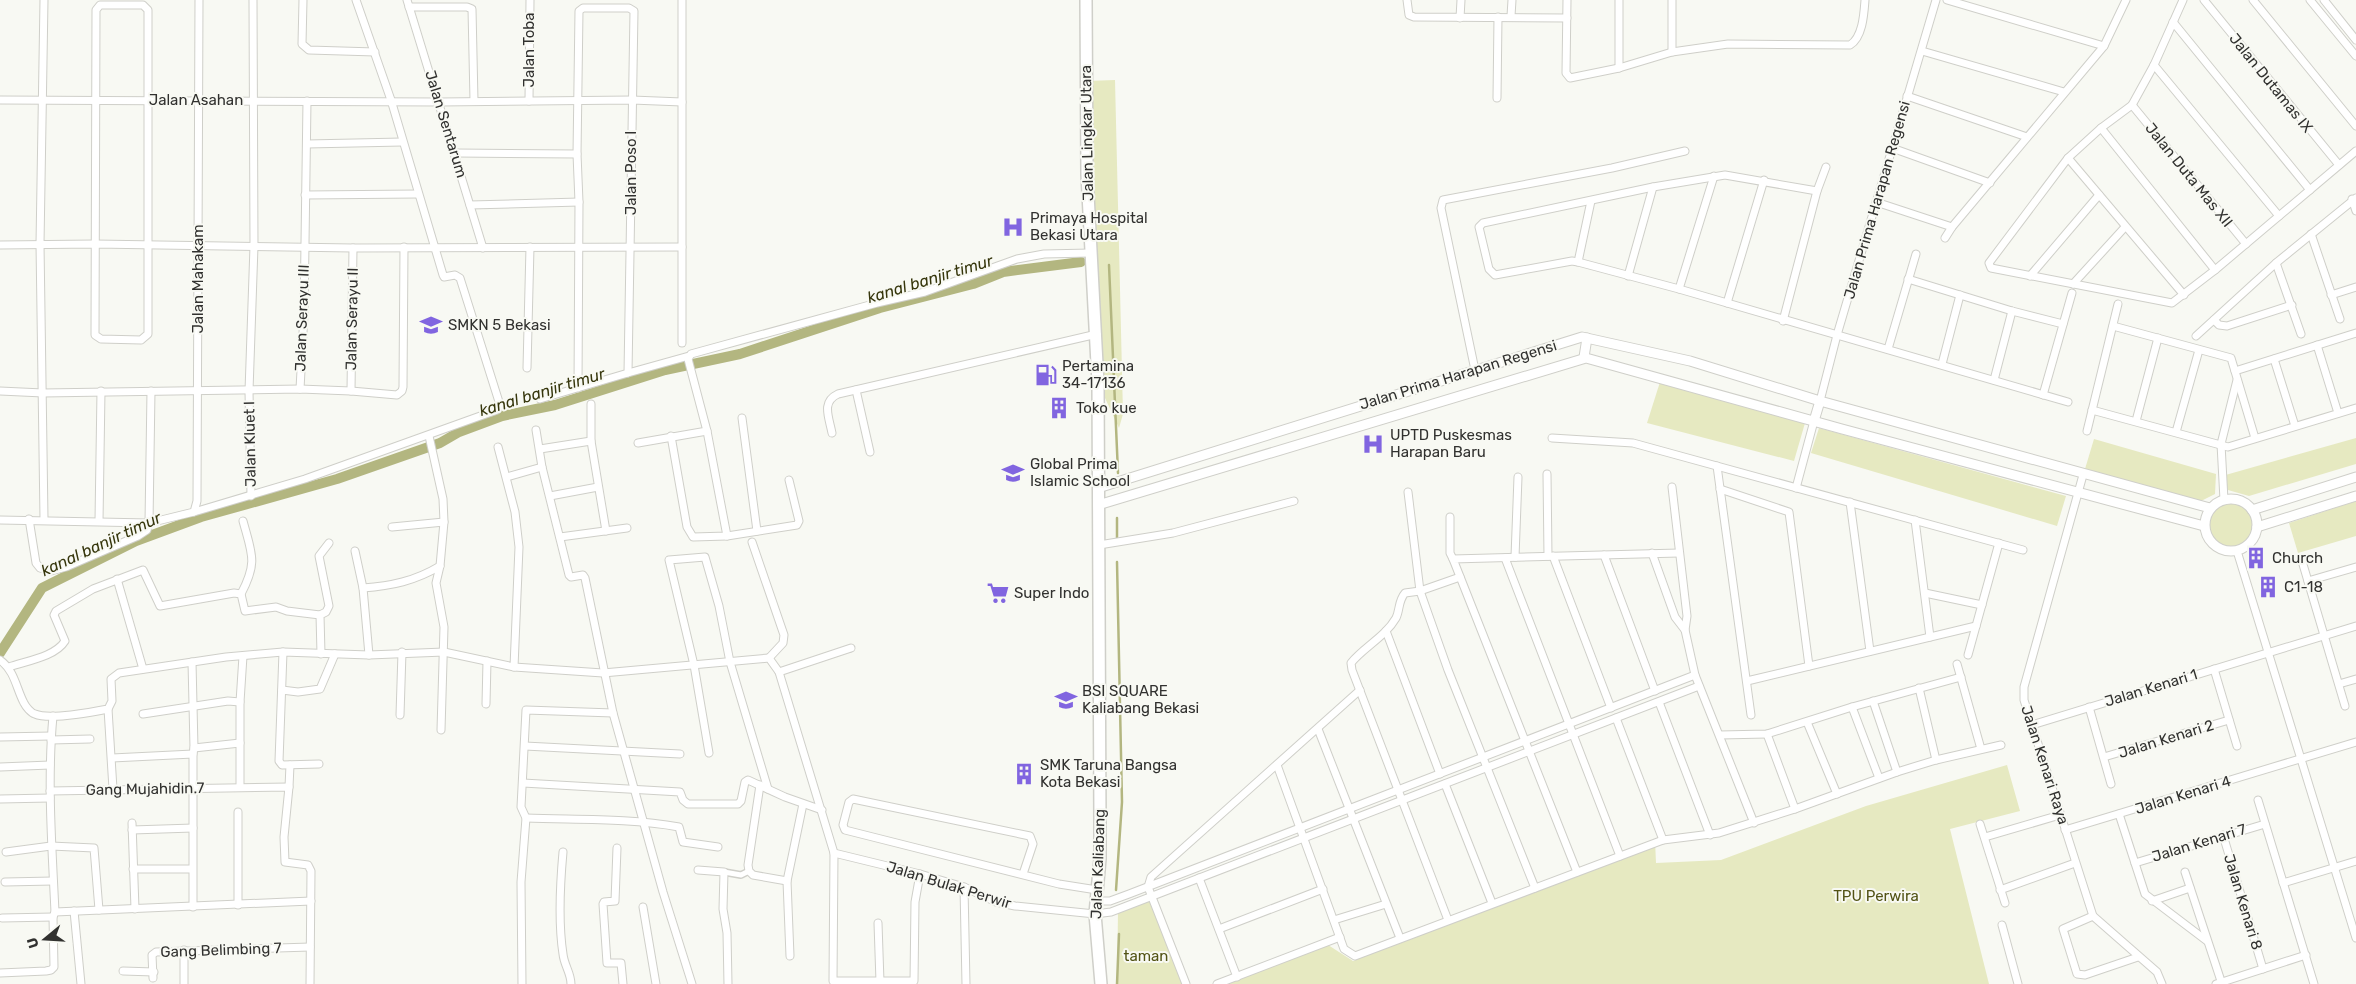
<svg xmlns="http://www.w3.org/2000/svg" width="2356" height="984" viewBox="0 0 2356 984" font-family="Rubik,sans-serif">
	<rect width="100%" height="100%" fill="#f8f9f3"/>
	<g fill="#e6e9c1">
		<polygon points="1115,80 1123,414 1119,428 1098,383 1087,81"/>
		<polygon points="1660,382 1805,423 1794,461 1647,423"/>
		<polygon points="1819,428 2066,496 2057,526 1811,453"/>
		<polygon points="2356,438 2356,464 2249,496 2228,490 2222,476"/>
		<polygon points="2094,439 2216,474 2215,494 2201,501 2085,469"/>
		<circle cx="2231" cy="525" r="26"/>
		<polygon points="2356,501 2356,536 2298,553 2289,523"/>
		<polygon points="2007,765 2020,811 1950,829 1989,984 1217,984 1325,943 1353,961 1655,840 1656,863 1721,860 1866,806"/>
		<polygon points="1151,897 1186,984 1117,984 1118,911"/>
	</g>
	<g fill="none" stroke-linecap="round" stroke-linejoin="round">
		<g stroke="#b3b680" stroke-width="2.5">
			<polyline points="1109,265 1118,473"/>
			<polyline points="1117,518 1117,539"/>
			<polyline points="1116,890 1122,802 1117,562"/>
			<polyline points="1117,984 1119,934"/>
		</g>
		<polyline stroke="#b3b680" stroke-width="10" points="0,653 42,588 136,541 201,517 337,479 440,443 459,432 502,416 555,405 665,370 740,354 880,308 973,284 1003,272 1081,262"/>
		<g stroke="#cfcfc9" stroke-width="8">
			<polyline id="pedestrian" points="724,872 741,875 749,871"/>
		</g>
		<g stroke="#cfcfc9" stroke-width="9">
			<g id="minor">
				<polyline points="303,0 302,44 309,50 375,52"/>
				<polyline points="407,0 483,248"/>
				<polyline points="682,0 682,343"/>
				<polyline points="1407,0 1409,15 1414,17 1567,18"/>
				<path d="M1567 0 1566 73 1570 78 1619 68 1672 52 1728 44 1850 45C1863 37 1864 13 1865 0"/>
				<polyline points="1947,0 2104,46"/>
				<polyline points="2183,0 2154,65 2132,105 2101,128 2068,158 1989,263 1991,268 2172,303 2215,270 2356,151"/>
				<polyline points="2204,0 2339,165"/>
				<polyline points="2253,0 2356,126"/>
				<polyline points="2310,0 2356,56"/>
				<polyline points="2324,0 2356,40"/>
				<polygon points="100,5 143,5 148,10 148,334 141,340 101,339 95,335 96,10"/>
				<polyline points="409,7 467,7 472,9 474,101"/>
				<polyline points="1511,16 1512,0"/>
				<polyline points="1460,18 1461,0"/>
				<polyline points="2173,22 2310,190"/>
				<polyline points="1922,51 2064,92"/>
				<polyline points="1672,52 1672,0"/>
				<polyline points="2154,65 2279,216"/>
				<polyline points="1619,68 1619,0"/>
				<polyline points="1907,96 2027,137"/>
				<polyline points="1497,98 1498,17"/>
				<polyline points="0,100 440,102 632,100 682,102"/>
				<polyline points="529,101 530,0"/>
				<polyline points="2132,105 2246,244"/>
				<polyline points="2101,128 2215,270"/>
				<polyline points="307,144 402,142"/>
				<polyline points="1892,148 1990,183"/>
				<polyline points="456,153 577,154"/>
				<polyline points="2068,158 2184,295"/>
				<polyline points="1817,191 1725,175 1653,187 1483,223 1479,227 1489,269 1495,275 1572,261 1578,262 1679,289 2068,402"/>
				<polyline points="305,195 418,194"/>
				<polyline points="2352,199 2356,211"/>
				<polyline points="1876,202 1952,227"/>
				<polyline points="470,205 579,202"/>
				<polyline points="2311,234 2340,319"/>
				<polyline points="1945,238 1952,227 2104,46 2126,0"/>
				<polyline points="0,245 95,244 353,248 682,247"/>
				<polyline points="1578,262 1591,201"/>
				<polyline points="2276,263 2301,334"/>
				<polyline points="1628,276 1653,187"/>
				<polyline points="2030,276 2099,195"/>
				<polyline points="1908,279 2012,311 2063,324"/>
				<polyline points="2073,284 2125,227"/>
				<polyline points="1679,289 1714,176"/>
				<polyline points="2331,295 2356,287"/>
				<polyline points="1727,303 1764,180"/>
				<polyline points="2214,320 2219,325 2227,326 2292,305"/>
				<polyline points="1783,321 1817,191 1826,167"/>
				<polyline points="2113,326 2231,358 2255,438"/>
				<polyline points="2196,336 2276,263 2356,198"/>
				<polyline points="2317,345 2338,413"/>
				<polyline points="1888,349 1916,254"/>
				<polyline points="2274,359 2295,426"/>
				<polyline points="1942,364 1960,295"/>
				<polyline points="527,368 530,247"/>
				<polyline points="1475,370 1441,208 1443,200 1612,168 1685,151"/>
				<polyline points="2235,371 2356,333"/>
				<polyline points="628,373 689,356"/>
				<polyline points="1994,380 2012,311"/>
				<polyline points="300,389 304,314 307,101"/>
				<polyline points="856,390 870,452"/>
				<polyline points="0,391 43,393 300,389 351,391 397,395 402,391 403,387 404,247"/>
				<polyline points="351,391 353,248"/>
				<polyline points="2043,395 2072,293"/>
				<polyline points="540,399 628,373 634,11 629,8 583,8 579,11 577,154 579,202 578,388"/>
				<polyline points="1820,401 1837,335 1936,0"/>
				<polyline points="591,404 591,441 606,531"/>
				<polyline points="2092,410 2228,447 2356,408"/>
				<polyline points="742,418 757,531"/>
				<polyline points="2136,421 2158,338"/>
				<polyline points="707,431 727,536"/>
				<polyline points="2087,431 2118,304"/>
				<polyline points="2176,432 2199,350"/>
				<path d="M832 433C829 417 821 402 838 394L1097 334"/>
				<polyline points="429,436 443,499 444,522 440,566 436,583 444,627 441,730"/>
				<polyline points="671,436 687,527 693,537 727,536 797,525 799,521 789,480"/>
				<polyline points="1552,438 1633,443 2023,550"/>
				<polyline points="638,443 707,431 688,359 691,354 877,303 925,292 1017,259 1044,254 1090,253"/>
				<polyline points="498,447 515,512 519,547 514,667"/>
				<polyline points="540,449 591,441"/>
				<polyline points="1717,466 1751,715"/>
				<polyline points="542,467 569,575 571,577 583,575 585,578 613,713 663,892 692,984"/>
				<polyline points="1547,474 1548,556"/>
				<polyline points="2083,475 2024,687 2024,700 2093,916 2157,972 2162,984"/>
				<polyline points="507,477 542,467 536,430"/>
				<polyline points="1672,487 1687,616 1685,630"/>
				<polyline points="1796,488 1814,421"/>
				<polyline points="1720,489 1789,512 1809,666"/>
				<polyline points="1408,492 1420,591 1448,670 1535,888"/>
				<polyline points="251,496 249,391 254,246 253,0"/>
				<polyline points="550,496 598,487"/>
				<polyline points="2224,500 2221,444 2237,380"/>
				<polyline points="1850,502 1870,651"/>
				<polyline points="194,512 305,479 497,410 500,405 460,278 455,275 444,277 443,275 391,100 356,0"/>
				<polyline points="1450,517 1450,553 1453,559"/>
				<polyline points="29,519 36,563 40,568 51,571 66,567 138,536 147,530 149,523 194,512 197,501 199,0"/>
				<polyline points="44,519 40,244 44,0"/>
				<polyline points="0,520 149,523 151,391"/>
				<polyline points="1915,520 1930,637"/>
				<polyline points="99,521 101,391"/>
				<polyline points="392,527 444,522"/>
				<polyline points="560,537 627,528"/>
				<polyline points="752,542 784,635 783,643 769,658"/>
				<polyline points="1099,545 1173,533 1294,501"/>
				<polyline points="355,551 363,588 369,655"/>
				<polyline points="2237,551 2356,938"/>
				<polyline points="1652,553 1675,617 1685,630 1695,675 1754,823"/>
				<polyline points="1604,555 1655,691"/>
				<polyline points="1553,556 1611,708"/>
				<polyline points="1515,557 1518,477"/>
				<polyline points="1505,558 1620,856"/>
				<polyline points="2302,561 2345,706"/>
				<polyline points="117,579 143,669"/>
				<polyline points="2308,581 2356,567"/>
				<path d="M363 588C391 586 415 581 440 566"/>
				<polyline points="1925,593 1982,605"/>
				<path d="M241 594C258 562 252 554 243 521"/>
				<polyline points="1386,631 1440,774"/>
				<polyline points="283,652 279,761 282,765 319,764"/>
				<polyline points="321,654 320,615 326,612 329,606 319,556 329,543"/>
				<polyline points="1968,655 1999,543"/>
				<path d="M0 660C15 671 16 688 24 703 26 707 31 713 35 714 49 720 93 712 108 709L112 701 111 679 119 673 226 657 283 652 369 655 444 652 514 667 603 673 769 658 779 672 834 853 833 981H914L915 902 920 874"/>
				<polyline points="192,662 194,748 193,754 193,907"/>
				<polyline points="1957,664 1981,749"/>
				<path d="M9 667C26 661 55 657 65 641L54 615 56 611 93 589 143 570 160 606 234 593 241 594 245 611 276 607 287 611 320 615"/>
				<polyline points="2214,669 2237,746"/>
				<polyline points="779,672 851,648"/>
				<polyline points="1747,681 1976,626"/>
				<polyline points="2339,684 2356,679"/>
				<polyline points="1919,688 1936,760"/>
				<polyline points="282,690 298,692 320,689 335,654"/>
				<polyline points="1873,701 1897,772"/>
				<polyline points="1659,702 1710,835"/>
				<polyline points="486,704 487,661"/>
				<polyline points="1852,707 1879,778"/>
				<polyline points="2089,707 2111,784"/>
				<polyline points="108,709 113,789"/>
				<polyline points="143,714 228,701 240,702"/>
				<polyline points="400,715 402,652"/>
				<polyline points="1616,718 1663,840"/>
				<polyline points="1807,722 1837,794"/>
				<polyline points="2032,725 2356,626"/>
				<polyline points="1318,729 1400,938"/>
				<polyline points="1767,734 1795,809"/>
				<polyline points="1720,735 1767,734 1852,707 1961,677"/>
				<polyline points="0,737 51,736"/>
				<polyline points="51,740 90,739"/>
				<polyline points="525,746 680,754"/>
				<polyline points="194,748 240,743"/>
				<polyline points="709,753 694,665 669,560 705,557 719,606 730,662 768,789"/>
				<polyline points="2104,757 2229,720"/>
				<polyline points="112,758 193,754"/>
				<polyline points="1277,765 1344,949 1355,956 1663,840 1719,833 1795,809 1897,772 1936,760 2001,745"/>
				<polyline points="0,767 50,765"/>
				<polyline points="523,783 680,792 683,800 688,804 738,804 741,801 745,782 748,780 785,797 822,810"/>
				<polyline points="1445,784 1492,903"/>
				<polyline points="760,785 748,865 749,871 753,875 787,881 803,804"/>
				<polyline points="240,787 240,702 243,656"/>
				<polyline points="289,787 290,765"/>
				<polyline points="50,791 289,787 284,837 285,862 308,865 311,871 310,984"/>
				<polyline points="0,799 50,798"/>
				<polyline points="2258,800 2314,984"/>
				<polyline points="238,812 238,905"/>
				<polyline points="2119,814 2145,894 2207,941"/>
				<path d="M526 818C577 820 629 818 679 827L683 842 718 847"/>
				<polyline points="132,823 135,909"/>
				<polyline points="1980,824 2005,903"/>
				<polyline points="132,830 193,828"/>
				<polyline points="2065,830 2356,742"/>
				<polyline points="2223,835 2263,969"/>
				<polyline points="1985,837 2060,815"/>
				<polyline points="617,848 615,901 604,902 603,904 607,963 621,963 623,984"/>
				<polyline points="6,852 51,846 94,848 99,910"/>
				<path d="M563 852C560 885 558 922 563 954 564 965 571 973 571 984"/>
				<polyline points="834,853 920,874 964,887 996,902 1015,906 1095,914 1111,912 1699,686"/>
				<polyline points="2135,863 2265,824"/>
				<polyline points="133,869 192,869"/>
				<polyline points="698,870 724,872 723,909 727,933 728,984"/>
				<polyline points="1577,872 1453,559 1679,553"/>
				<polyline points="2185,872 2222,984"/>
				<polyline points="1023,874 1033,844 1030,836 853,799 849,802 843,825 845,830 1059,884 1097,890"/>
				<polyline points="1199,878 1237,977"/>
				<polyline points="787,881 790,956"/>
				<polyline points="5,882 53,881"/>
				<polyline points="2283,883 2356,861"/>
				<polyline points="964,887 966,984"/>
				<polyline points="2000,890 2075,863"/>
				<polyline points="1095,901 1110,901 1129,894 1695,675"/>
				<polyline points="2152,901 2190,888"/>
				<polyline points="643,907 656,984"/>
				<polyline points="74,911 81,984"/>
				<polyline points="55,912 311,901"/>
				<polyline points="2093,916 2063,929 2077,974 2085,975 2138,957"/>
				<polyline points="2,918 53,917"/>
				<polyline points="1334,920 1386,904"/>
				<path d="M1448 920 1352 670 1351 663C1364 647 1385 637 1396 618 1400 610 1398 601 1405 593L1420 591 1460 577"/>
				<polyline points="878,923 880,982"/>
				<polyline points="2002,925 2018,984"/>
				<polyline points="1219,929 1323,889"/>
				<polyline points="184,950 184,984"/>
				<polyline points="123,971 154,972"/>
				<path d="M0 973 46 971 51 970 54 967 53 917 55 912C52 847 47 781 53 716"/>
				<polyline points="153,978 152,955 156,952 310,947"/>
				<polyline points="522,984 521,882 526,818 521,807 526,710 613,713"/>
				<polyline points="1186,984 1148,887 1151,877 1360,690"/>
				<polyline points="1217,984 1340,937"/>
				<polyline points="2216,984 2306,955"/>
			</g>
		</g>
		<g stroke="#cfcfc9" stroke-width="11">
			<g id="tertiary">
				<polyline points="1584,357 1587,338"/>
				<polyline points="1814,421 1820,401"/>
				<polyline points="1098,488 1582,337 1690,361 1820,401 2210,508"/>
				<circle cx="2231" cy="525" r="26"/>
				<polyline points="1098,505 1586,358 1842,429 2204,526"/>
				<polyline points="2252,510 2356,477"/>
				<polyline points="2257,527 2356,496"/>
			</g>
		</g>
		<g stroke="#cfcfc9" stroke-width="14">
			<polyline id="primary" points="1086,0 1087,175 1098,383 1100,823 1100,859 1095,914 1101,984"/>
		</g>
		<use href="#pedestrian" stroke="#fff" stroke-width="5"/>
		<use href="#minor" stroke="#fff" stroke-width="7"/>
		<use href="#tertiary" stroke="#fff" stroke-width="9"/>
		<use href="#primary" stroke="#fff" stroke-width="11"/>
	</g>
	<defs>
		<g id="hospital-bare" transform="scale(1.725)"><path d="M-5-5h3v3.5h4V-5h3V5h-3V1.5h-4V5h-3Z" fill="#8165e0" stroke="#f8f9f3" stroke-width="2.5" paint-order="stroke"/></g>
		<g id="school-bare" transform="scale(1.725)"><path d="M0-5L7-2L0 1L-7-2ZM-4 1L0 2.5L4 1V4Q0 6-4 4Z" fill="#8165e0" stroke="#f8f9f3" stroke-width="2.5" paint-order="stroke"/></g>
		<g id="fuel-bare" transform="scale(1.725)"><path d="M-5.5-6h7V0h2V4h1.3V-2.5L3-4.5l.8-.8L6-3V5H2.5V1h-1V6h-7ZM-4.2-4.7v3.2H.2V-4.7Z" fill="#8165e0" stroke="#f8f9f3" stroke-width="2.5" paint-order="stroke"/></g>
		<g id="building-bare" transform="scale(1.725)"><path d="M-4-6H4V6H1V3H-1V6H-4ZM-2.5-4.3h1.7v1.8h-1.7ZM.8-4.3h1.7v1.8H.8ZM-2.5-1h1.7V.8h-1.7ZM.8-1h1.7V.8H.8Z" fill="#8165e0" stroke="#f8f9f3" stroke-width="2.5" paint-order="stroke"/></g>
		<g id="supermarket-bare" transform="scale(1.725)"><path d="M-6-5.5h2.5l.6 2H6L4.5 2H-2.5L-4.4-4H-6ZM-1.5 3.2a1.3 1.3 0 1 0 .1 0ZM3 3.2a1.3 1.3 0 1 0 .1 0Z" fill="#8165e0" stroke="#f8f9f3" stroke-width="2.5" paint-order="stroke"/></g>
		<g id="university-bare" transform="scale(1.725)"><path d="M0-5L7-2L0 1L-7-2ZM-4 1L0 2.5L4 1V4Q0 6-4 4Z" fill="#8165e0" stroke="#f8f9f3" stroke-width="2.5" paint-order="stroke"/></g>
	</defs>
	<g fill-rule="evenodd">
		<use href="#hospital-bare" x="1013" y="227"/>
		<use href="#school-bare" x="431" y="325"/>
		<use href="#fuel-bare" x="1046" y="375"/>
		<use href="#building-bare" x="1059" y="408"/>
		<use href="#hospital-bare" x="1373" y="444"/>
		<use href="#school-bare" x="1013" y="473"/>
		<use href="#building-bare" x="2256" y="558"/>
		<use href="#building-bare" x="2268" y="587"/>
		<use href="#supermarket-bare" x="998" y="593"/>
		<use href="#university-bare" x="1066" y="700"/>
		<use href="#building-bare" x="1024" y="774"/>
	</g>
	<g text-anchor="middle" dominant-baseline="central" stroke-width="4" stroke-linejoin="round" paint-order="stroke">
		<g font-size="15" fill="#31312f" stroke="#f8f9f3">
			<text transform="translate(529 50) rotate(-90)">Jalan Toba</text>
			<text transform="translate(2271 83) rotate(51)">Jalan Dutamas IX</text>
			<text x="196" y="100">Jalan Asahan</text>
			<text transform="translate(446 124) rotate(73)">Jalan Sentarum</text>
			<text transform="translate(1087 133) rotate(-91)">Jalan Lingkar Utara</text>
			<text transform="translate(631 173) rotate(-90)">Jalan Poso I</text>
			<text transform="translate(2189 175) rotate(51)">Jalan Duta Mas XII</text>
			<text transform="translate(1877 200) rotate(-74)">Jalan Prima Harapan Regensi</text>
			<text transform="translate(198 279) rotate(-90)">Jalan Mahakam</text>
			<text transform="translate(302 318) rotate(-88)">Jalan Serayu III</text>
			<text transform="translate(352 319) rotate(-89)">Jalan Serayu II</text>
			<text transform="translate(1458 375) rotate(-17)">Jalan Prima Harapan Regensi</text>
			<text transform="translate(250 444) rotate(-91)">Jalan Kluet I</text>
			<text transform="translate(2151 688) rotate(-17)">Jalan Kenari 1</text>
			<text transform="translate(2166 739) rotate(-17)">Jalan Kenari 2</text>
			<text transform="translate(2045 765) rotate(72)">Jalan Kenari Raya</text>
			<text transform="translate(145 789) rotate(-1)">Gang Mujahidin.7</text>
			<text transform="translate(2183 795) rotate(-17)">Jalan Kenari 4</text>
			<text transform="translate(2199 843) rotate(-17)">Jalan Kenari 7</text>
			<text transform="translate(1098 864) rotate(-88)">Jalan Kaliabang</text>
			<text transform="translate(949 885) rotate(17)">Jalan Bulak Perwir</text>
			<text transform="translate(2243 902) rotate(73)">Jalan Kenari 8</text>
			<text transform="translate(221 950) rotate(-2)">Gang Belimbing 7</text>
		</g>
		<g font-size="15" fill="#31312f" stroke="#f8f9f3" text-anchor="start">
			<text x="1030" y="218">Primaya Hospital<tspan x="1030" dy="17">Bekasi Utara</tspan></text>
			<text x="448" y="325">SMKN 5 Bekasi</text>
			<text x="1062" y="366">Pertamina<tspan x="1062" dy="17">34-17136</tspan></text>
			<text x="1076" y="408">Toko kue</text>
			<text x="1390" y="435">UPTD Puskesmas<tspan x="1390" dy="17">Harapan Baru</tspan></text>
			<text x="1030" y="464">Global Prima<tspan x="1030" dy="17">Islamic School</tspan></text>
			<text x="2272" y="558">Church</text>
			<text x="2284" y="587">C1-18</text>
			<text x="1014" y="593">Super Indo</text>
			<text x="1082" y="691">BSI SQUARE<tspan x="1082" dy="17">Kaliabang Bekasi</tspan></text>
			<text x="1040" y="765">SMK Taruna Bangsa<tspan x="1040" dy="17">Kota Bekasi</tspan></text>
		</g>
		<g font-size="15" fill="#525315" stroke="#f8f9f3">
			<text x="1876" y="896">TPU Perwira</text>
			<text x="1146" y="956">taman</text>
		</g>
		<g font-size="16" font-style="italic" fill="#36360c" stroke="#f8f9f3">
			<text transform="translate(930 279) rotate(-17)">kanal banjir timur</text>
			<text transform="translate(542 392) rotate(-17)">kanal banjir timur</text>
			<text transform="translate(101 544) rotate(-25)">kanal banjir timur</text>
		</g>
	</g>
	<g transform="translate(45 939) rotate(252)" stroke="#f8f9f3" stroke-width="4" paint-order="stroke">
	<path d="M0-4L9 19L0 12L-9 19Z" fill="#31312f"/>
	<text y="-8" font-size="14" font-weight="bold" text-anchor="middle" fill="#31312f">U</text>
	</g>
</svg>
